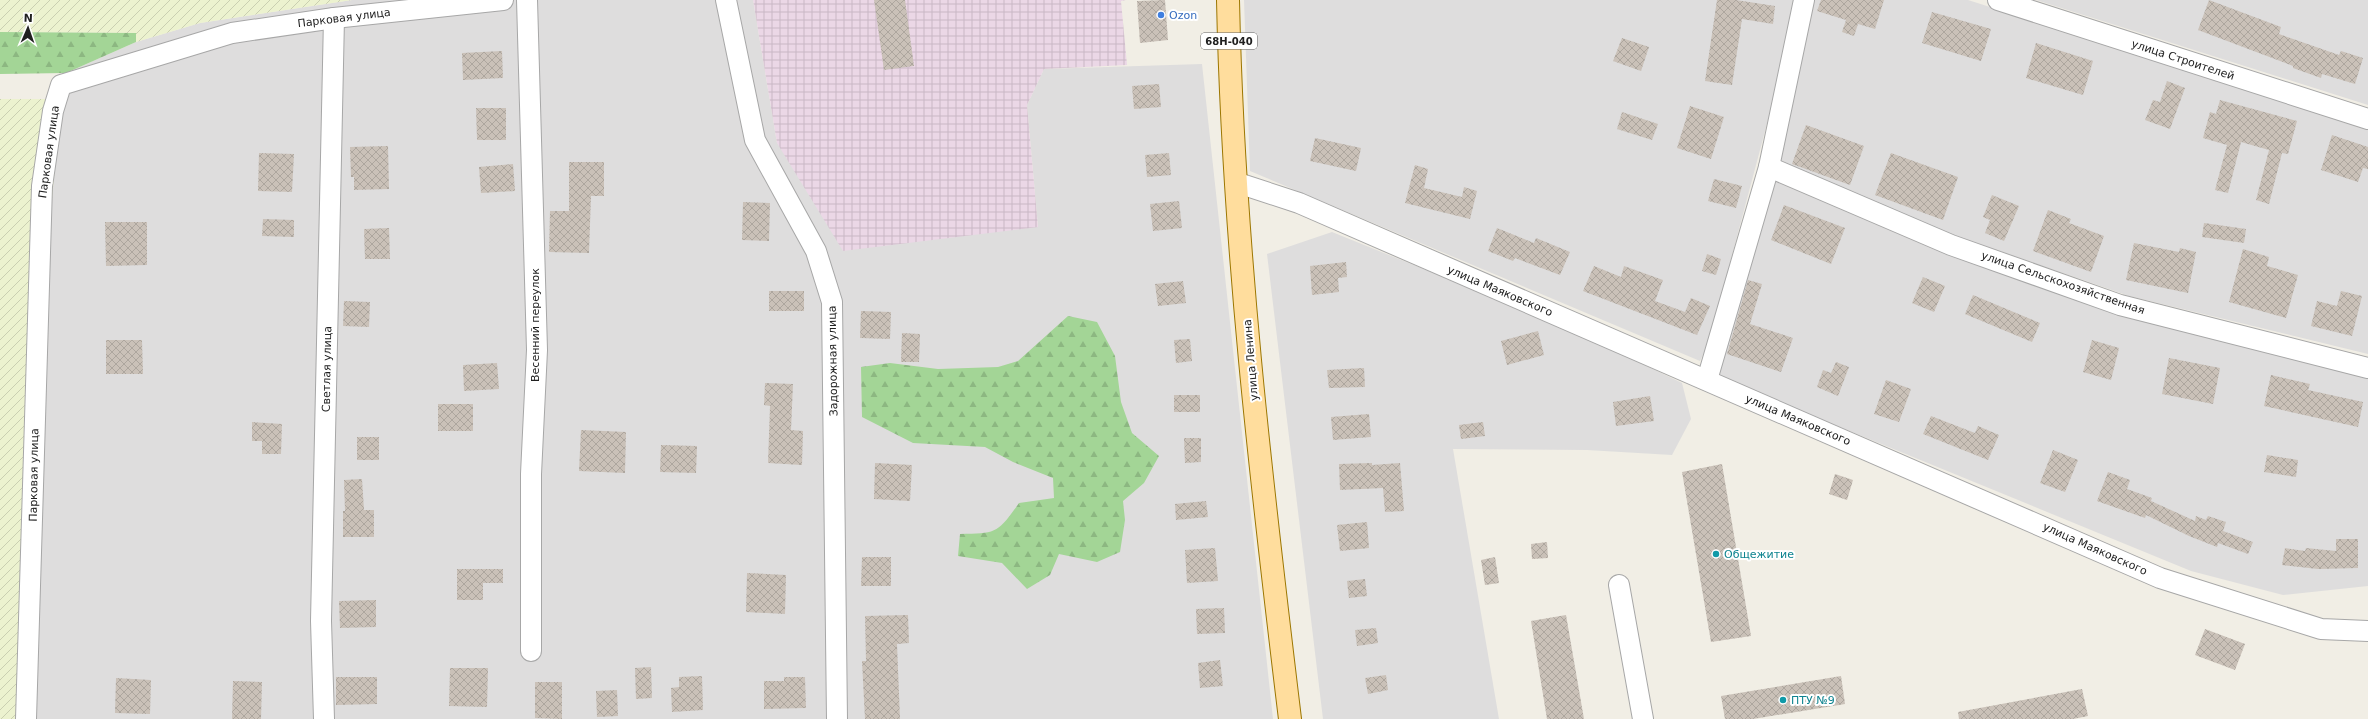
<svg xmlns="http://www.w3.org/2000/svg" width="2368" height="719" viewBox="0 0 2368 719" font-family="'DejaVu Sans',sans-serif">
	<defs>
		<pattern id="industrial-grid" width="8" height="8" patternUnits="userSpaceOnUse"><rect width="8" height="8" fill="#ebd7e6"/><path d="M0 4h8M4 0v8" fill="none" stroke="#c9b8c5"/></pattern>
		<pattern id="farmland-furrows" width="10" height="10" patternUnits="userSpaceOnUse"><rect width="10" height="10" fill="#ecf2cf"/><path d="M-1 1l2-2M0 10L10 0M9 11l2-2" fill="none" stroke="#cacfb1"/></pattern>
		<pattern id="forest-firs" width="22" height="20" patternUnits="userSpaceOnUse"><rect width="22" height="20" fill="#a3d596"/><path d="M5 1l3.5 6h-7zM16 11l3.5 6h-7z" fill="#8cb781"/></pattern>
		<pattern id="building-cross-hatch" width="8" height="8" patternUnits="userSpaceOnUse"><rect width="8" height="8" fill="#cac1b8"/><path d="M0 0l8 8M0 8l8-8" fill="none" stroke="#ada69e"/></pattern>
	</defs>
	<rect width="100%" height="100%" fill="#f1eee5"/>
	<g fill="#dedddd">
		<polygon points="352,0 753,0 777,143 1038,227 1027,105 1044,69 1202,64 1273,719 23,719 50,221 58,134 53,99 66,73 136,42 200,23"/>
		<polygon points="1244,0 1796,0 1773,101 1709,342 1700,361 1250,171"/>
		<polygon points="1810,0 1968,0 2368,127 2368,354 2129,296 1890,213 1778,165"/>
		<polygon points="2036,0 2368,0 2368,105"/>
		<polygon points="1772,178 2108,312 2368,377 2368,586 2283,595 2191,571 1713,375"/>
		<polygon points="1332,232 1555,322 1682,383 1691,419 1672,455 1587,450 1453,449 1499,719 1323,719 1267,254"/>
	</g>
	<polygon fill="url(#industrial-grid)" points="753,0 1126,0 1121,1 1127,65 1044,69 1027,105 1038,227 843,251 777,143"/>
	<g fill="url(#farmland-furrows)">
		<polygon points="0,0 352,0 200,23 136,42 136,33 0,32"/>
		<polygon points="0,99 53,99 58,134 50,221 23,719 0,719"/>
	</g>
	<g fill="url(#forest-firs)">
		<polygon points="0,32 136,33 136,42 66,73 0,74"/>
		<path d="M1068 316 1097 322 1115 356 1121 402 1132 433 1159 456 1144 483 1123 501 1125 520 1120 552 1097 562 1059 554 1050 575 1027 589 1002 563 958 556 960 534C997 533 997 534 1019 503L1054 498 1053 478 1013 462 985 447 913 443 862 417 861 367 890 363 938 369 998 367 1018 361Z"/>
	</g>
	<g fill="url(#building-cross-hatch)">
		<polygon points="874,0 905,0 914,66 884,70"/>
		<polygon points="1165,0 1168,40 1140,43 1137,1"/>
		<polygon points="1717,0 1736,0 1775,6 1773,24 1742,19 1732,85 1705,81"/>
		<polygon points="1821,0 1884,0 1875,29 1858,24 1854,36 1842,32 1846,20 1817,11"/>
		<polygon points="2209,0 2281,27 2279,34 2339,55 2341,51 2363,58 2355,84 2322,74 2321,78 2293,68 2293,66 2198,30"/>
		<polygon points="1932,12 1991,29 1981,61 1922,43"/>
		<polygon points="1622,38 1649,47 1641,71 1613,61"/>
		<polygon points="2036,43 2093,61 2083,95 2026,78"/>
		<polygon points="502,51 503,78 463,80 462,53"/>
		<polygon points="2167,81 2185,88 2170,129 2145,120 2153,100 2160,102"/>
		<polygon points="1159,84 1161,107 1134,109 1132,86"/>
		<polygon points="2220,100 2297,121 2288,154 2282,153 2269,204 2256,200 2269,150 2241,142 2228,193 2215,190 2227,145 2203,138 2210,112 2216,114"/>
		<polygon points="1690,106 1724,117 1711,159 1677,148"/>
		<polygon points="476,108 506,108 506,140 477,140"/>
		<polygon points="1622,112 1658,124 1652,140 1617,129"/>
		<polygon points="1806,125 1864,146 1850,185 1792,164"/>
		<polygon points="2332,135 2368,147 2368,169 2363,168 2358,182 2321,170"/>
		<polygon points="1315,138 1361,148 1356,171 1310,161"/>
		<polygon points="388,146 389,189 354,190 354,177 351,177 350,147"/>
		<polygon points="259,153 294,154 292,192 258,191"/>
		<polygon points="1169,153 1171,175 1147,177 1145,155"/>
		<polygon points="1891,153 1958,177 1943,220 1875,195"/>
		<polygon points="569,162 604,162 604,196 591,196 589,253 549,252 550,211 569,211"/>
		<polygon points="513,164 515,191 481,193 479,167"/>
		<polygon points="1415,165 1428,169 1424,188 1462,197 1464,187 1477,191 1470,219 1405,203"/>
		<polygon points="1714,179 1742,186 1736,208 1708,201"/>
		<polygon points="1992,195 2019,206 2004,241 1985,233 1990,220 1983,217"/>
		<polygon points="1179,201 1182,228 1153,231 1150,204"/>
		<polygon points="743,202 770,203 769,241 742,240"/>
		<polygon points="1784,205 1845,228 1831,264 1771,240"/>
		<polygon points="2048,210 2071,219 2069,223 2104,236 2091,272 2033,251"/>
		<polygon points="263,219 294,220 294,237 262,236"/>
		<polygon points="105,222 147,222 147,265 106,266"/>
		<polygon points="2204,223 2246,229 2244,243 2202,237"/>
		<polygon points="389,228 390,259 365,259 364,229"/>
		<polygon points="1497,228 1534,243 1536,238 1570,252 1560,275 1515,258 1513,261 1488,251"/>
		<polygon points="2134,243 2179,252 2180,248 2196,252 2188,293 2126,280"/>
		<polygon points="2243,249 2269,257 2267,266 2298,275 2286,318 2229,302"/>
		<polygon points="1707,254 1721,259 1716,275 1702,271"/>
		<polygon points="1346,262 1347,277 1338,278 1339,292 1312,295 1310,266"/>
		<polygon points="1594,266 1621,277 1624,266 1663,280 1655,301 1685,312 1691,298 1710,306 1697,335 1583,291"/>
		<polygon points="1923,277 1945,286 1934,312 1912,303"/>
		<polygon points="1748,280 1762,284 1750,324 1793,338 1781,372 1727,354"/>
		<polygon points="1183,281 1186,303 1158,306 1155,284"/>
		<rect x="769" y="291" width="35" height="20"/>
		<polygon points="2341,291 2362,296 2352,336 2311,326 2317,301 2337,306"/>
		<polygon points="1973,295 2040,323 2032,342 1965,314"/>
		<polygon points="344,301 370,302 369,327 343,326"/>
		<polygon points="861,311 891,312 890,339 860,338"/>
		<polygon points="1538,331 1544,355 1507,365 1501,341"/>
		<polygon points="902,333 920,334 919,362 901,362"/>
		<polygon points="1190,339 1192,361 1176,363 1174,340"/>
		<polygon points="106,340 142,340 143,374 106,374"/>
		<polygon points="2092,340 2119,348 2111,380 2083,372"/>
		<polygon points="2169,358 2220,368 2213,404 2162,394"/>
		<polygon points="1836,362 1849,367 1838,396 1817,387 1823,370 1831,373"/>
		<polygon points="497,363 499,389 464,391 463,365"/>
		<polygon points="1364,368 1365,387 1329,388 1327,370"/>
		<polygon points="2271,375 2310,384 2308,390 2363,402 2358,427 2264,406"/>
		<polygon points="1886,380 1911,389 1899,422 1874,414"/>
		<polygon points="765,383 793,384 791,430 803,431 802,465 768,463 770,406 764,405"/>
		<rect x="1174" y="395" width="26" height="17"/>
		<polygon points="1650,396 1654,421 1616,426 1613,402"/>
		<rect x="438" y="404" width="35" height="27"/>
		<polygon points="1369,414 1371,437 1333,440 1331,417"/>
		<polygon points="1931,416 1975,433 1978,426 1999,435 1988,460 1923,434"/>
		<polygon points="252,422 282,424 281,454 262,454 262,441 252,441"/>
		<polygon points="1483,422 1485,436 1461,439 1459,425"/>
		<polygon points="581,430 626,432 625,473 579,471"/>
		<rect x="357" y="437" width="22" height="23"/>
		<polygon points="1184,438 1201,438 1201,462 1185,463"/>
		<polygon points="661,445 697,446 696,473 660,472"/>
		<polygon points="2053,450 2078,460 2065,492 2040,483"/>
		<polygon points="2267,455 2298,460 2296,477 2264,472"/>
		<polygon points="875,463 912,465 910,501 874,499"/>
		<polygon points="1372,463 1372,465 1400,463 1404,511 1385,512 1383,488 1340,490 1339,464"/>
		<polygon points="1722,464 1751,636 1711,642 1682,472"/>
		<polygon points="2108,472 2130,480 2127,489 2152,498 2151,501 2195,521 2196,516 2206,520 2208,516 2226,522 2223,531 2253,542 2248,554 2218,543 2217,547 2189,536 2146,515 2145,518 2097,501"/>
		<polygon points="1835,474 1853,480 1847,500 1829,494"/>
		<polygon points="362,479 364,510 374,510 374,537 343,537 343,511 345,511 344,480"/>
		<polygon points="1206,501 1208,517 1176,520 1175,504"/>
		<polygon points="1367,522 1369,548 1340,551 1337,525"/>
		<polygon points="2336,539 2358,539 2358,568 2318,569 2282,565 2285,548 2305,551 2306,548 2336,551"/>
		<polygon points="1547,542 1548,558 1532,559 1531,544"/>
		<polygon points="1215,548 1218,581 1187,583 1185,550"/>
		<polygon points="862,557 891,557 891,586 861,586"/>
		<polygon points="1495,557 1499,583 1485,585 1481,560"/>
		<polygon points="457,569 503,569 503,583 483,583 483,600 457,600"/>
		<polygon points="747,573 786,575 785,614 746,612"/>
		<polygon points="1365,579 1367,596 1349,598 1347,581"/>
		<polygon points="376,600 376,627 340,628 339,601"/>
		<polygon points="1224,608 1225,633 1197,634 1196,609"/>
		<polygon points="908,615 909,643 897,644 900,719 865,719 862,661 866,661 865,616"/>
		<polygon points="1566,615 1584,719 1547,719 1531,621"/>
		<polygon points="1376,628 1378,643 1357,646 1355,630"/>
		<polygon points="2205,629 2245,644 2235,670 2195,655"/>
		<polygon points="1220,660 1223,686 1200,688 1198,663"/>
		<polygon points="651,667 652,698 636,699 635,668"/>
		<polygon points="450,668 488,668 487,707 449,706"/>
		<polygon points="1386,675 1388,690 1368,694 1365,678"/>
		<polygon points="702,676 703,710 672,712 671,688 679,687 679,677"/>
		<polygon points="1841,676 1845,704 1753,719 1725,719 1721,696"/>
		<polygon points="336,677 377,677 377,704 336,705"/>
		<polygon points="784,677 805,677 806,708 764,709 764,681 784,681"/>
		<polygon points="116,678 151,680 150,714 115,713"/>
		<polygon points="233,681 262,682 261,719 232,719"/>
		<polygon points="535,682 562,682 562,719 535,718"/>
		<polygon points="2082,689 2088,716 2073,719 1959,719 1958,712"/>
		<polygon points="617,690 618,716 597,717 596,691"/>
	</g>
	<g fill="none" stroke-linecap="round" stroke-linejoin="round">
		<g stroke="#a7a7a7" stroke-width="22">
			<g id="minor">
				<polyline points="527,0 537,350 531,474 531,651"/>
				<polyline points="726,0 755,140 816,251 832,302 837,719"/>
				<polyline points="1998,0 2368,119"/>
				<polyline points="1769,167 1951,245 2120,305 2368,368"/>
				<polyline points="1235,182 1299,203 2160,578 2321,629 2368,631"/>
				<polyline points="1707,380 1769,167 1804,0"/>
				<polyline points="1619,585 1643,719"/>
				<polyline points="26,719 42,186 53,111 61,85 232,33 334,18 503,0"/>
				<polyline points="324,719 321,621 334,18"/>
			</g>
		</g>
		<g stroke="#9c7600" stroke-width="24">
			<path id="major" d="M1228 0C1233 241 1261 480 1290 719"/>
		</g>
		<use href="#minor" stroke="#fff" stroke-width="20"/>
		<use href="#major" stroke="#ffdd9d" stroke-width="22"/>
	</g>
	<circle fill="#3f7fe0" stroke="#fff" stroke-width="1.5" cx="1161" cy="15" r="4"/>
	<g fill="#0f9aa8" stroke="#fff" stroke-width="1.5">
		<circle cx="1716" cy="554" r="4"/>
		<circle cx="1783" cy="700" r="4"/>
	</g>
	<g text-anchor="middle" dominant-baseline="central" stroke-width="4" stroke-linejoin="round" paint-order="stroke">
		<rect fill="#fff" stroke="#636363" stroke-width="1" x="1201" y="33" width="56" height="16" rx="3"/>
		<g font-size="10" font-weight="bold" fill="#202020">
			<text x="1229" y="41">68Н-040</text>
		</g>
		<g font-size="11" fill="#366cbe" stroke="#fff" text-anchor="start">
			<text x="1169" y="15">Ozon</text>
		</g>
		<g font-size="11" fill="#202020" stroke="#fff">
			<text transform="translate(344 18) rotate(-7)">Парковая улица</text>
			<text transform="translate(2183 60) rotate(18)">улица Строителей</text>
			<text transform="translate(49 152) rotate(-82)">Парковая улица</text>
			<text transform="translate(2063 283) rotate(19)">улица Сельскохозяйственная</text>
			<text transform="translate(1500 291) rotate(23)">улица Маяковского</text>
			<text transform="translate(535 325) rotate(-90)">Весенний переулок</text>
			<text transform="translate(1251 360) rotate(-95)">улица Ленина</text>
			<text transform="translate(833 361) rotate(-91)">Задорожная улица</text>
			<text transform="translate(327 369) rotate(-89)">Светлая улица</text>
			<text transform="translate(1798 420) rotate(23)">улица Маяковского</text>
			<text transform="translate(34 475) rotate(-89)">Парковая улица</text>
			<text transform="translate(2095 549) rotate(24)">улица Маяковского</text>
		</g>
		<g font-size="11" fill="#0d838f" stroke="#fff" text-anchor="start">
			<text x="1724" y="554">Общежитие</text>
			<text x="1791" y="700">ПТУ №9</text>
		</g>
	</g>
	<g transform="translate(28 28) rotate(2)" stroke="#ffffff" stroke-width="3" paint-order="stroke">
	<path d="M0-3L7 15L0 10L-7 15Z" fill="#202020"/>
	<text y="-6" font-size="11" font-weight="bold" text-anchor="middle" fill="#202020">N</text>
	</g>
</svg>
